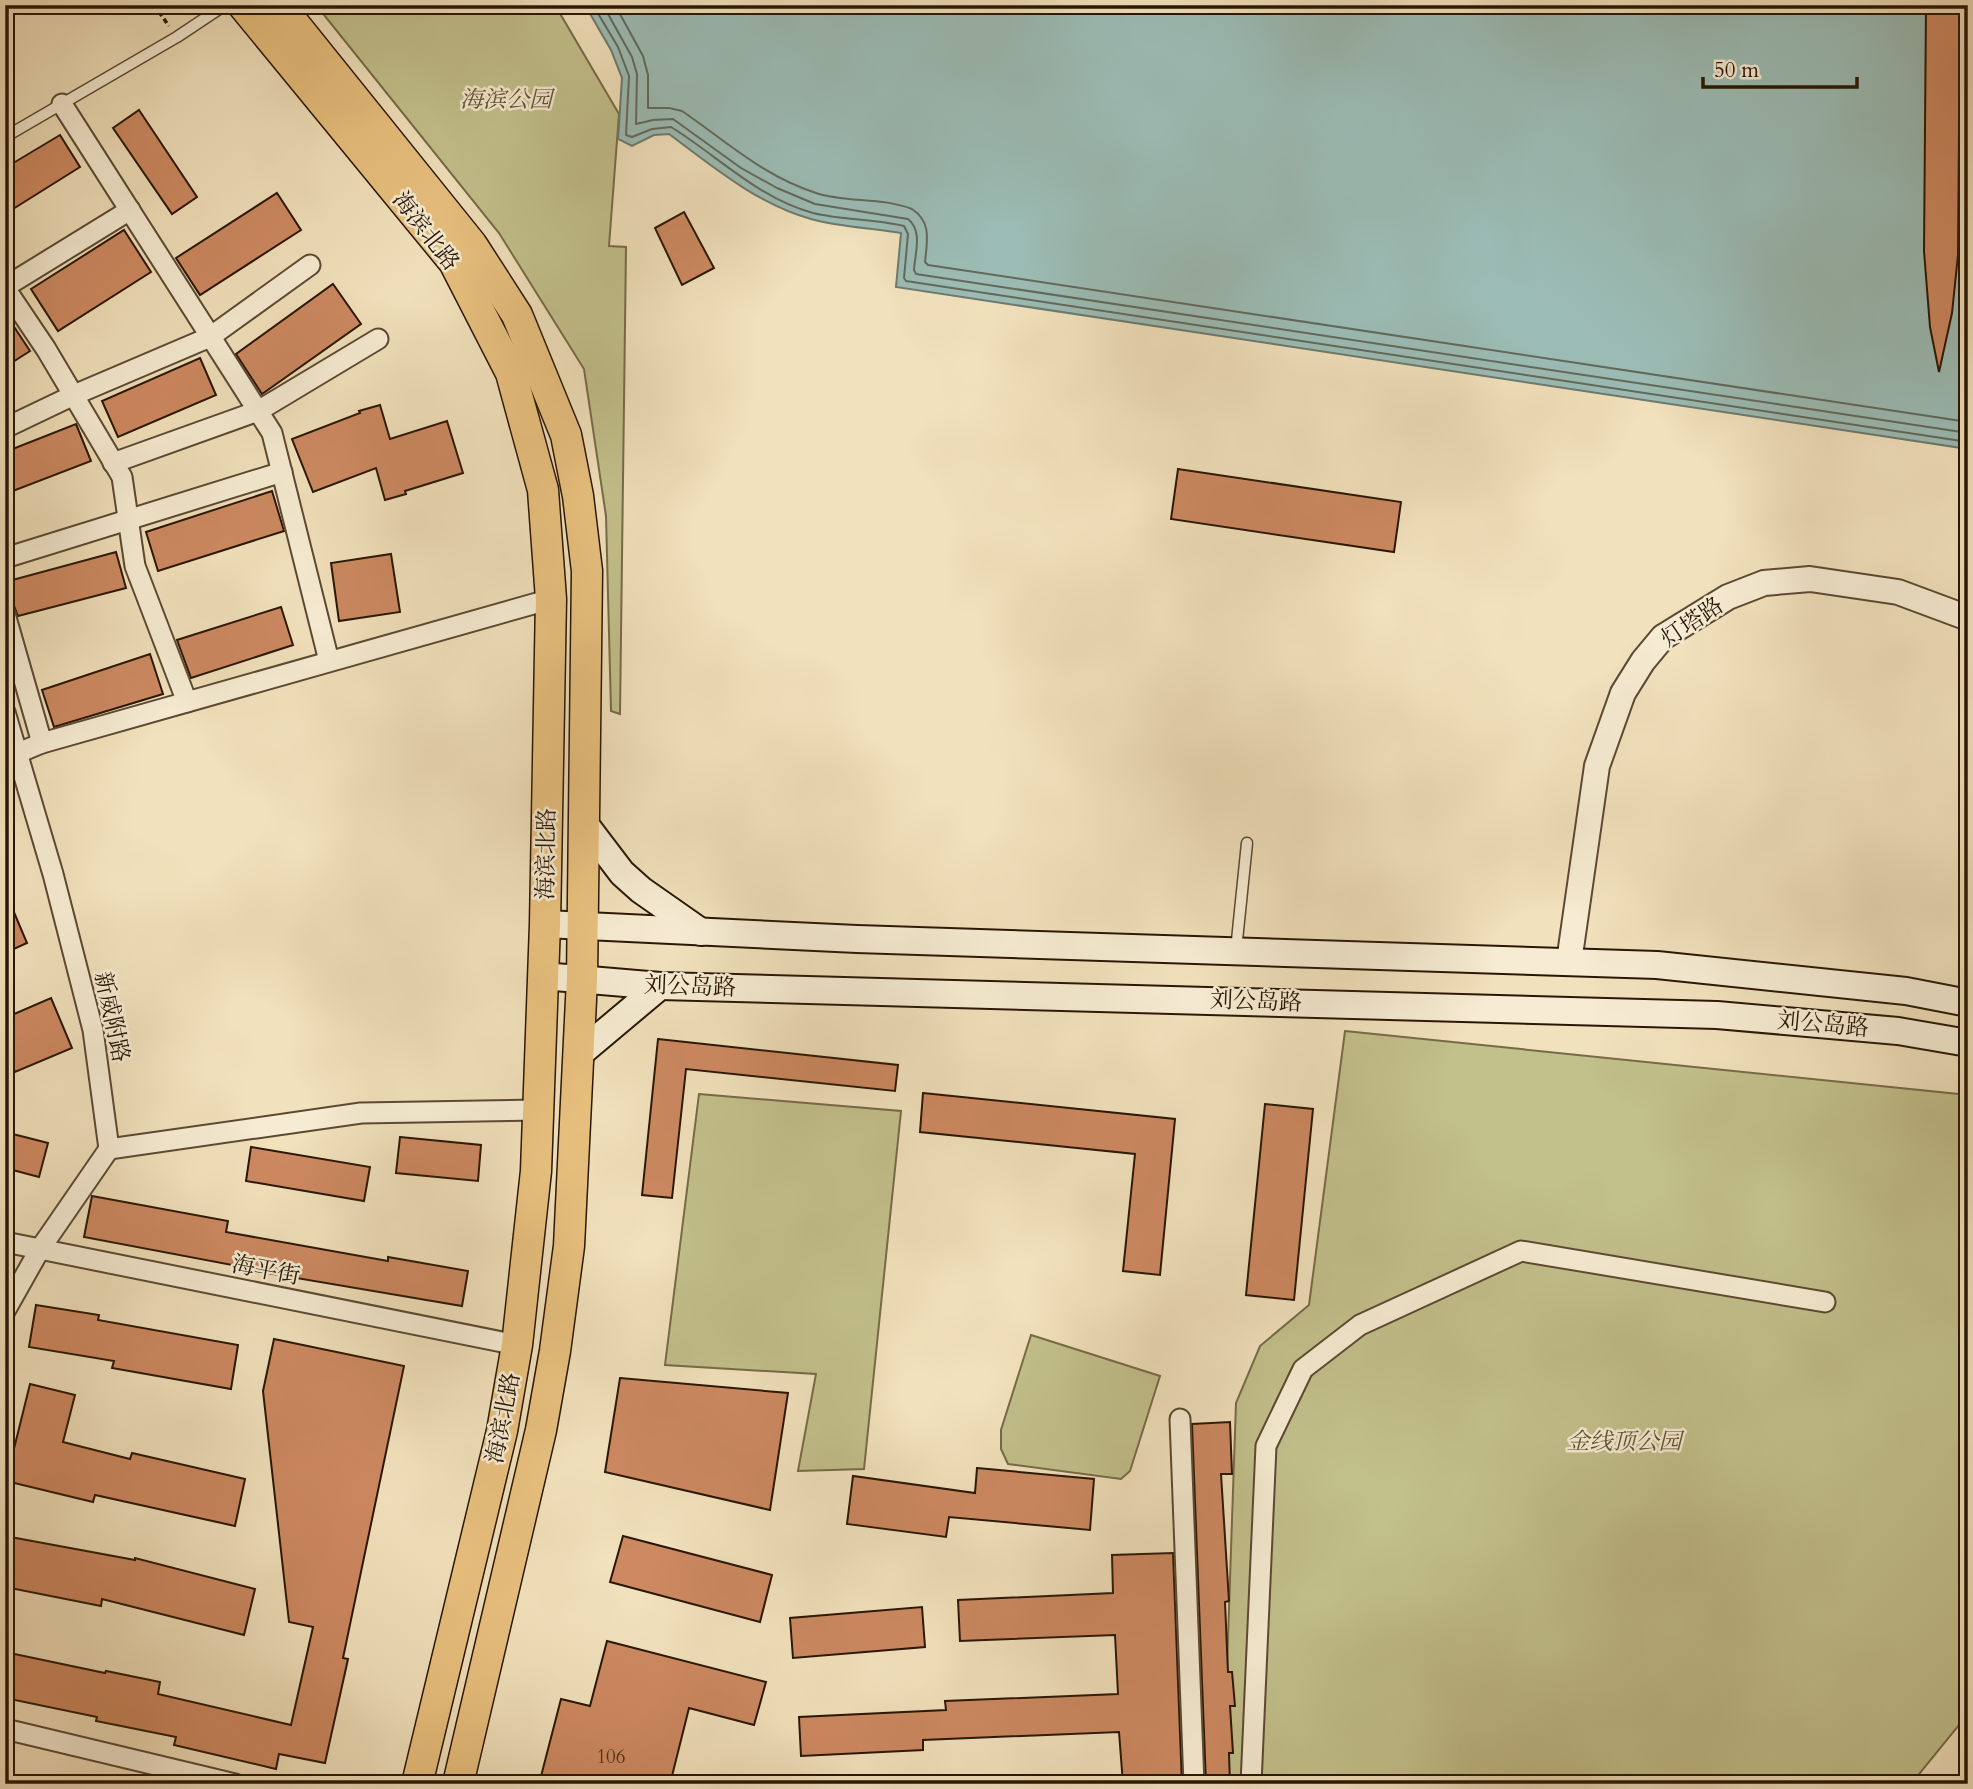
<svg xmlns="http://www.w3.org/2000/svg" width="1973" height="1789" viewBox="0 0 1973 1789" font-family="Cardo,'Noto Serif SC',serif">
	<rect width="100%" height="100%" fill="#f1e1bc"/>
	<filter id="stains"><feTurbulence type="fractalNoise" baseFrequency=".00286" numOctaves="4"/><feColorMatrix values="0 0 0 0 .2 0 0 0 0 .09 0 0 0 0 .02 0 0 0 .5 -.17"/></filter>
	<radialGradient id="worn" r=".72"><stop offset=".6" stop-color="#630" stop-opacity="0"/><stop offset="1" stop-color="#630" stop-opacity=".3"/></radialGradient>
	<g fill="#c2c08b" stroke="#766b48" stroke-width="2">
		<polygon points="316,5 555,5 619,114 609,246 626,247 620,714 611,711 606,516 584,369 499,233"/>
		<polygon points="1345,1031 1968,1095 1968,1714 1911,1784 1223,1784 1236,1403 1260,1346 1309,1305"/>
		<polygon points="699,1094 901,1111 864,1469 798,1471 816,1374 665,1365"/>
		<polygon points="1031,1335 1160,1376 1130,1471 1121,1479 1008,1464 1001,1449 1001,1430"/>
	</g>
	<path fill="#9bbcb5" stroke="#6d7a6e" stroke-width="2" d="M585 5H1968V449L896 287 901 233C872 228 839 227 811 219 757 204 712 166 669 134L654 135 632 146 618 139 622 78 611 50Z"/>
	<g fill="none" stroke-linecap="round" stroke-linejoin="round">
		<g stroke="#62695c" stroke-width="2">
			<path d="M593 5 618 47 629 76 626 135 632 137 652 129 671 127C718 156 758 198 813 213 842 220 874 219 904 226L908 234 904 278 906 281 1968 442"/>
			<path d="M603 5 632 57 637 74 636 124 653 120 673 119 741 168 777 188 815 204 908 219C923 231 915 253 914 270L916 274 1968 433"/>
			<path d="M615 5 643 56 648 75V108H669L682 111C726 141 763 176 816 193 846 203 882 197 912 209 932 222 927 241 925 262L928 265 1968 422"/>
		</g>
	</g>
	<g fill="#cd8961" stroke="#291604" stroke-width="2">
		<polygon points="1926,5 1960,5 1958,255 1952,313 1939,372 1930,327 1924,251"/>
		<polygon points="139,110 197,197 172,214 113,128"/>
		<polygon points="60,135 80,167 5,214 5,168"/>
		<polygon points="277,193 301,230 200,295 176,258"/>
		<polygon points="684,212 714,268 682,285 655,228"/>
		<polygon points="124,230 151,272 58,331 31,289"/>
		<polygon points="333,284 361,324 262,394 236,354"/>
		<polygon points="5,313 30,351 5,367"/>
		<polygon points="200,358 216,395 118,437 102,401"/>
		<polygon points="380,405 390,439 447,421 463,473 405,491 406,494 385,500 376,468 313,492 292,439 360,413 359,411"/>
		<polygon points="76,424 91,461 5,494 5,452"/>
		<polygon points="1178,469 1401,502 1394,552 1171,519"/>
		<polygon points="272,491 284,531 158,571 146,532"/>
		<polygon points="116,552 126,588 18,616 14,606 10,603 5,582"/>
		<polygon points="391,554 400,612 339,621 331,563"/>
		<polygon points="281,607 293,645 191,678 177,640"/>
		<polygon points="150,654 163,694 54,727 42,690"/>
		<polygon points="5,891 27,943 5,953"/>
		<polygon points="51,998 72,1048 15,1072 5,1048 5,1018"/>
		<polygon points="658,1039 898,1065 895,1091 686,1069 672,1198 642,1195"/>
		<polygon points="923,1093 1175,1119 1160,1275 1123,1271 1135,1154 920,1132"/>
		<polygon points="1265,1104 1313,1109 1294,1300 1246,1295"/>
		<polygon points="5,1132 48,1143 39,1177 5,1168"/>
		<polygon points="400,1137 481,1145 478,1181 396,1173"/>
		<polygon points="251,1147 370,1167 364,1201 246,1181"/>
		<polygon points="92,1196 228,1221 226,1232 388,1261 388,1257 468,1271 462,1306 243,1269 243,1267 84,1237"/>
		<polygon points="36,1305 99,1315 98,1320 238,1345 231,1389 112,1368 114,1361 29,1347"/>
		<polygon points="274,1339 404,1366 343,1658 348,1659 325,1763 279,1754 276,1769 174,1745 176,1737 96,1721 97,1717 5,1698 5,1652 105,1673 106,1671 160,1682 158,1694 291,1725 313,1627 289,1622 263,1391"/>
		<polygon points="620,1378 788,1393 770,1510 605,1472"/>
		<polygon points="30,1384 75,1395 63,1442 130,1459 132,1453 245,1479 235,1526 95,1495 93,1502 6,1481"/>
		<polygon points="1230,1422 1232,1474 1221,1474 1229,1601 1225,1602 1228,1672 1232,1672 1235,1706 1230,1706 1233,1753 1229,1753 1230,1784 1206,1784 1192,1424"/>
		<polygon points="977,1468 1094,1479 1090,1530 949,1517 946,1537 847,1524 853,1476 975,1493"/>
		<polygon points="5,1536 135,1560 135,1558 255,1589 244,1635 102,1599 101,1606 5,1587"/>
		<polygon points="623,1536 772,1575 760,1622 610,1582"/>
		<polygon points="1173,1553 1182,1784 1123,1784 1119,1732 923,1740 923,1750 801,1756 799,1717 946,1710 945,1701 1118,1694 1115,1635 960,1641 958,1600 1113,1593 1112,1555"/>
		<polygon points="922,1607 925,1647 793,1658 790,1618"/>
		<polygon points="607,1641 766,1682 754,1725 689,1708 670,1784 539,1784 561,1699 590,1706"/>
	</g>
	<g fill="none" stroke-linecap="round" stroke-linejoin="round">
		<g stroke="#5b4932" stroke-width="13">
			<g id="service">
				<polyline points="5,137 177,37 225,5"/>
				<polyline points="1236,950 1247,843"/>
			</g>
		</g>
		<g stroke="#5b4932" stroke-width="23">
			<g id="minor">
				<polyline points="62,104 272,433 329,661"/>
				<polyline points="5,287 130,210"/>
				<polyline points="5,288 46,349 122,477 135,566 187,702"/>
				<polyline points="5,428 74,395 210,337 310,265"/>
				<polyline points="113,463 258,411 378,339"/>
				<polyline points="5,558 282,472"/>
				<polyline points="5,614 42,743"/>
				<polyline points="5,712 53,874 93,1030 109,1149 40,1249 5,1311"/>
				<polyline points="18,753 42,743 551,599"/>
				<polyline points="109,1149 361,1113 538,1110"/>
				<polyline points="5,1242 517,1345"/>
				<polyline points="1180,1419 1194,1784"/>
				<polyline points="5,1729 235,1784"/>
				<polyline points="1251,1784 1266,1446 1303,1369 1360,1325 1521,1251 1825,1302"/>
			</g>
		</g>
		<g stroke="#5b4932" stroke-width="28">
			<polyline id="tertiary" points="1569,962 1597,766 1623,693 1643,661 1663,637 1728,597 1764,583 1810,579 1898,592 1968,618"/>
		</g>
		<g stroke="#291604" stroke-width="30">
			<g id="secondary">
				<polyline points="584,823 622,873 641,890 701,932"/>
				<polyline points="545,924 857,939 1657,965 1906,991 1968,1003"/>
				<polyline points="543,976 660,986 1717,1015 1898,1031 1968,1043"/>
				<polyline points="579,1054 660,986"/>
			</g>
		</g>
		<g stroke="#291604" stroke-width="33">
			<g id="primary">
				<polyline points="243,5 454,262 511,373 543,490 551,599 545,924 536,1171 517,1345 502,1431 417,1784"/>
				<polyline points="279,5 472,245 517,315 566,435 578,496 587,571 582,979 569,1246 555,1351 541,1430 458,1784"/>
			</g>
		</g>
		<polyline stroke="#291604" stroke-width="3.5" stroke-dasharray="5 3.5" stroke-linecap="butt" points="154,5 169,26"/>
		<use href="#service" stroke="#f6ecd3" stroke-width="10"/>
		<use href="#minor" stroke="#f6ecd3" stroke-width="19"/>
		<use href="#tertiary" stroke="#f6ecd3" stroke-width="24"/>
		<use href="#secondary" stroke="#f6ecd3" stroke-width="26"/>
		<use href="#primary" stroke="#e8c07e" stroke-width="30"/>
	</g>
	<g text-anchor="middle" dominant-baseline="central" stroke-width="5" stroke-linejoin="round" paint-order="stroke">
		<g font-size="19" fill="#52331b">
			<text x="611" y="1757">106</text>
		</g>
		<g font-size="23" font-style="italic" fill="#5f5233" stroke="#f6ecd3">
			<text x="506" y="99">海滨公园</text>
			<text x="1624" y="1441">金线顶公园</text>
		</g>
		<g font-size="23" fill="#291604" stroke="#f6ecd3">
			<text transform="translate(426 231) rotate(52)">海滨北路</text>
			<text transform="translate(1692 622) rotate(-34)">灯塔路</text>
			<text transform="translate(546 854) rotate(-89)">海滨北路</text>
			<text transform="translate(690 986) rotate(2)">刘公岛路</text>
			<text transform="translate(1256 1001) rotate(2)">刘公岛路</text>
			<text transform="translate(112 1017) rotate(78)">新威附路</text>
			<text transform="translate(1823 1024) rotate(5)">刘公岛路</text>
			<text transform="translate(266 1270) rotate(11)">海平街</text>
			<text transform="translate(503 1418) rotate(-79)">海滨北路</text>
		</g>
	</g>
	<rect width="1973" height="1789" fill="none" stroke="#f1e1bc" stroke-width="28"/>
	<rect x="7" y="7" width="1959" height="1775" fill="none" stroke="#291604" stroke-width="3.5"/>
	<rect x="14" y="14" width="1945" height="1761" fill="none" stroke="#291604" stroke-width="2"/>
	<path d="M1703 77v10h154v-10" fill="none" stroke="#291604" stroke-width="3.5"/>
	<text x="1714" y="77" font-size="21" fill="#291604" stroke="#f6ecd3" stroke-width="5" paint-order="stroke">50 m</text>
	<rect width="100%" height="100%" filter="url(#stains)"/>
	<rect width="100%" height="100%" fill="url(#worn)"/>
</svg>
